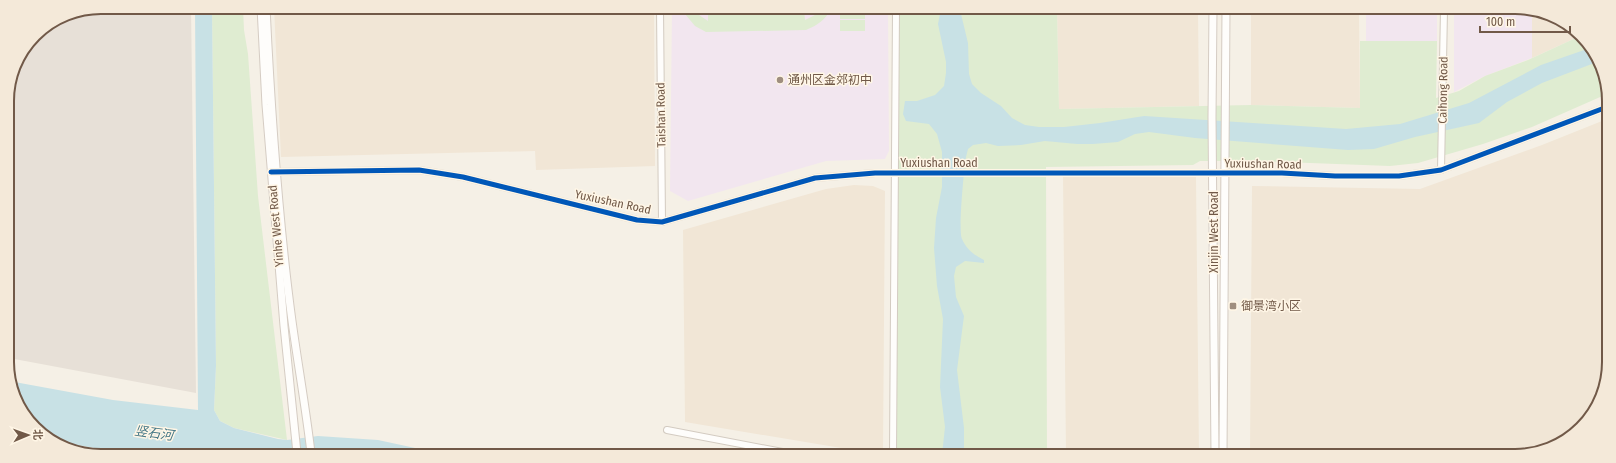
<svg xmlns="http://www.w3.org/2000/svg" width="1616" height="463" viewBox="0 0 1616 463" font-family="'Fira Sans Condensed','Noto Sans SC',sans-serif">
	<rect width="100%" height="100%" fill="#f5f0e6"/>
	<g fill="#f1e6d6">
		<polygon points="274,7 654,8 655,166 536,170 535,151 281,157"/>
		<polygon points="1057,9 1198,9 1199,106 1059,109"/>
		<polygon points="1251,10 1359,10 1360,108 1251,105"/>
		<polygon points="1532,10 1539,10 1580,36 1532,58"/>
		<polygon points="1607,119 1606,386 1572,436 1521,456 1250,455 1252,186 1420,189 1542,145"/>
		<polygon points="1063,177 1196,177 1199,455 1066,455"/>
		<polygon points="854,185 873,186 885,191 883,455 685,422 683,230 826,189"/>
	</g>
	<polygon fill="#e7e0d7" points="101,7 191,7 196,393 9,358 7,95 17,60 35,34 65,14"/>
	<g fill="#f2e6ef">
		<polygon points="672,8 888,9 889,151 885,159 826,161 688,201 670,191"/>
		<rect x="1366" y="10" width="71" height="31"/>
		<polygon points="1454,10 1532,10 1532,58 1485,76 1454,92"/>
	</g>
	<g fill="#dfecd1">
		<polygon points="212,7 243,7 244,30 248,54 258,196 287,440 234,428 220,421 214,410 216,366"/>
		<path d="M680 8H692L699 15 708 21V8L804 9 805 20 815 15 821 9H831C825 20 818 25 806 30L706 32 695 26Z"/>
		<rect x="840" y="9" width="25" height="10"/>
		<polygon points="896,9 1057,9 1059,109 1251,105 1360,108 1360,41 1437,41 1436,98 1459,91 1485,76 1528,60 1580,36 1586,39 1607,83 1607,94 1532,127 1483,144 1418,163 1390,166 1253,161 1200,161 1193,165 1046,167 1047,455 893,455"/>
		<rect x="840" y="20" width="25" height="11"/>
	</g>
	<g fill="#c8e1e5">
		<polygon points="195,7 212,7 216,366 214,410 220,421 234,428 278,439 287,440 318,436 378,440 443,454 123,453 60,442 30,424 9,381 113,400 198,410"/>
		<path d="M941 9H963L961 14 968 43 969 74 972 84 981 93 1001 106 1012 118 1025 125 1039 127H1064L1100 123 1144 116 1346 129 1400 124 1469 103 1541 65 1590 48 1597 62 1542 83 1507 102 1479 123 1415 137 1374 149 1348 150 1195 138 1149 132 1135 134 1118 142 1093 144H1077L1045 141 1021 145 998 146 986 143 973 145 968 149 965 161C964 174 958 231 962 239 967 250 974 255 984 260V263L965 261 956 267 954 276 956 297 964 316 957 370 964 428V451L963 455H942L945 427 940 387 943 319 937 286 934 248 936 218 942 187V152L937 134 929 124 906 121 903 114 905 101H917L935 95 944 86 946 73V62L938 24Z"/>
	</g>
	<g fill="none" stroke-linecap="round" stroke-linejoin="round">
		<g stroke="#d3cbc1" stroke-width="8">
			<g id="tertiary">
				<polyline points="660,8 662,222"/>
				<polyline points="1441,170 1444,10"/>
				<polyline points="273,172 419,170 463,177 637,220 662,222 815,178 875,173 1282,173 1335,176 1399,176 1441,170 1607,107"/>
				<polyline points="667,430 793,454"/>
				<polyline points="893,455 896,9"/>
			</g>
		</g>
		<g stroke="#d5ccc3" stroke-width="9">
			<g id="secondary">
				<polyline points="261,7 266,105 284,326 297,453"/>
				<path d="M266 7C271 112 278 217 292 321 298 365 306 409 311 453"/>
				<polyline points="1213,9 1212,117 1215,455"/>
				<polyline points="1223,455 1226,9"/>
			</g>
		</g>
		<use href="#tertiary" stroke="#fefdfb" stroke-width="6"/>
		<use href="#secondary" stroke="#fefdfb" stroke-width="7"/>
		<g stroke="#fff6e6" stroke-width="8">
			<polyline id="cycleway" points="271,172 419,170 463,177 637,220 662,222 815,178 875,173 1282,173 1335,176 1399,176 1441,170 1607,107"/>
		</g>
		<use href="#cycleway" stroke="#0057b8" stroke-width="5"/>
	</g>
	<g fill="#9f8e7f" stroke="#fff6e6" stroke-width="1.5">
		<circle cx="780" cy="80" r="4"/>
		<rect x="1229" y="302" width="8" height="8" rx="2"/>
	</g>
	<g text-anchor="middle" dominant-baseline="central" stroke-width="3" stroke-linejoin="round" paint-order="stroke">
		<g font-size="12" fill="#715948" stroke="#fff6e6" text-anchor="start">
			<text x="788" y="80">通州区金郊初中</text>
			<text x="1241" y="306">御景湾小区</text>
		</g>
		<g font-size="12" fill="#715948" stroke="#fff6e6">
			<text transform="translate(1443 90) rotate(-89)">Caihong Road</text>
			<text transform="translate(661 115) rotate(-91)">Taishan Road</text>
			<text x="939" y="163">Yuxiushan Road</text>
			<text transform="translate(1263 164) rotate(1)">Yuxiushan Road</text>
			<text transform="translate(613 202) rotate(12)">Yuxiushan Road</text>
			<text transform="translate(276 226) rotate(-95)">Yinhe West Road</text>
			<text transform="translate(1214 232) rotate(-90)">Xinjin West Road</text>
		</g>
		<g font-size="13" font-style="italic" fill="#427685" stroke="#fff6e6">
			<text transform="translate(154 433) rotate(8)">竖石河</text>
		</g>
	</g>
	<path d="M0 0H1616V463H0ZM101 14H1515A87 87 0 0 1 1602 101V362A87 87 0 0 1 1515 449H101A87 87 0 0 1 14 362V101A87 87 0 0 1 101 14Z" fill="#f4e9d9" fill-rule="evenodd"/>
	<path fill="none" stroke="#715948" stroke-width="2" d="M101 14H1515A87 87 0 0 1 1602 101V362A87 87 0 0 1 1515 449H101A87 87 0 0 1 14 362V101A87 87 0 0 1 101 14Z"/>
	<g transform="translate(28 435) rotate(88)" stroke="#fff6e6" stroke-width="3" paint-order="stroke">
	<path d="M0-3L7 15L0 10L-7 15Z" fill="#715948"/>
	<text y="-6" font-size="11" font-weight="bold" text-anchor="middle" fill="#715948">北</text>
	</g>
	<path d="M1480 26v6h90v-6" fill="none" stroke="#715948" stroke-width="2"/>
	<text x="1486" y="26" font-size="12" fill="#715948" stroke="#fff6e6" stroke-width="3" paint-order="stroke">100 m</text>
</svg>
